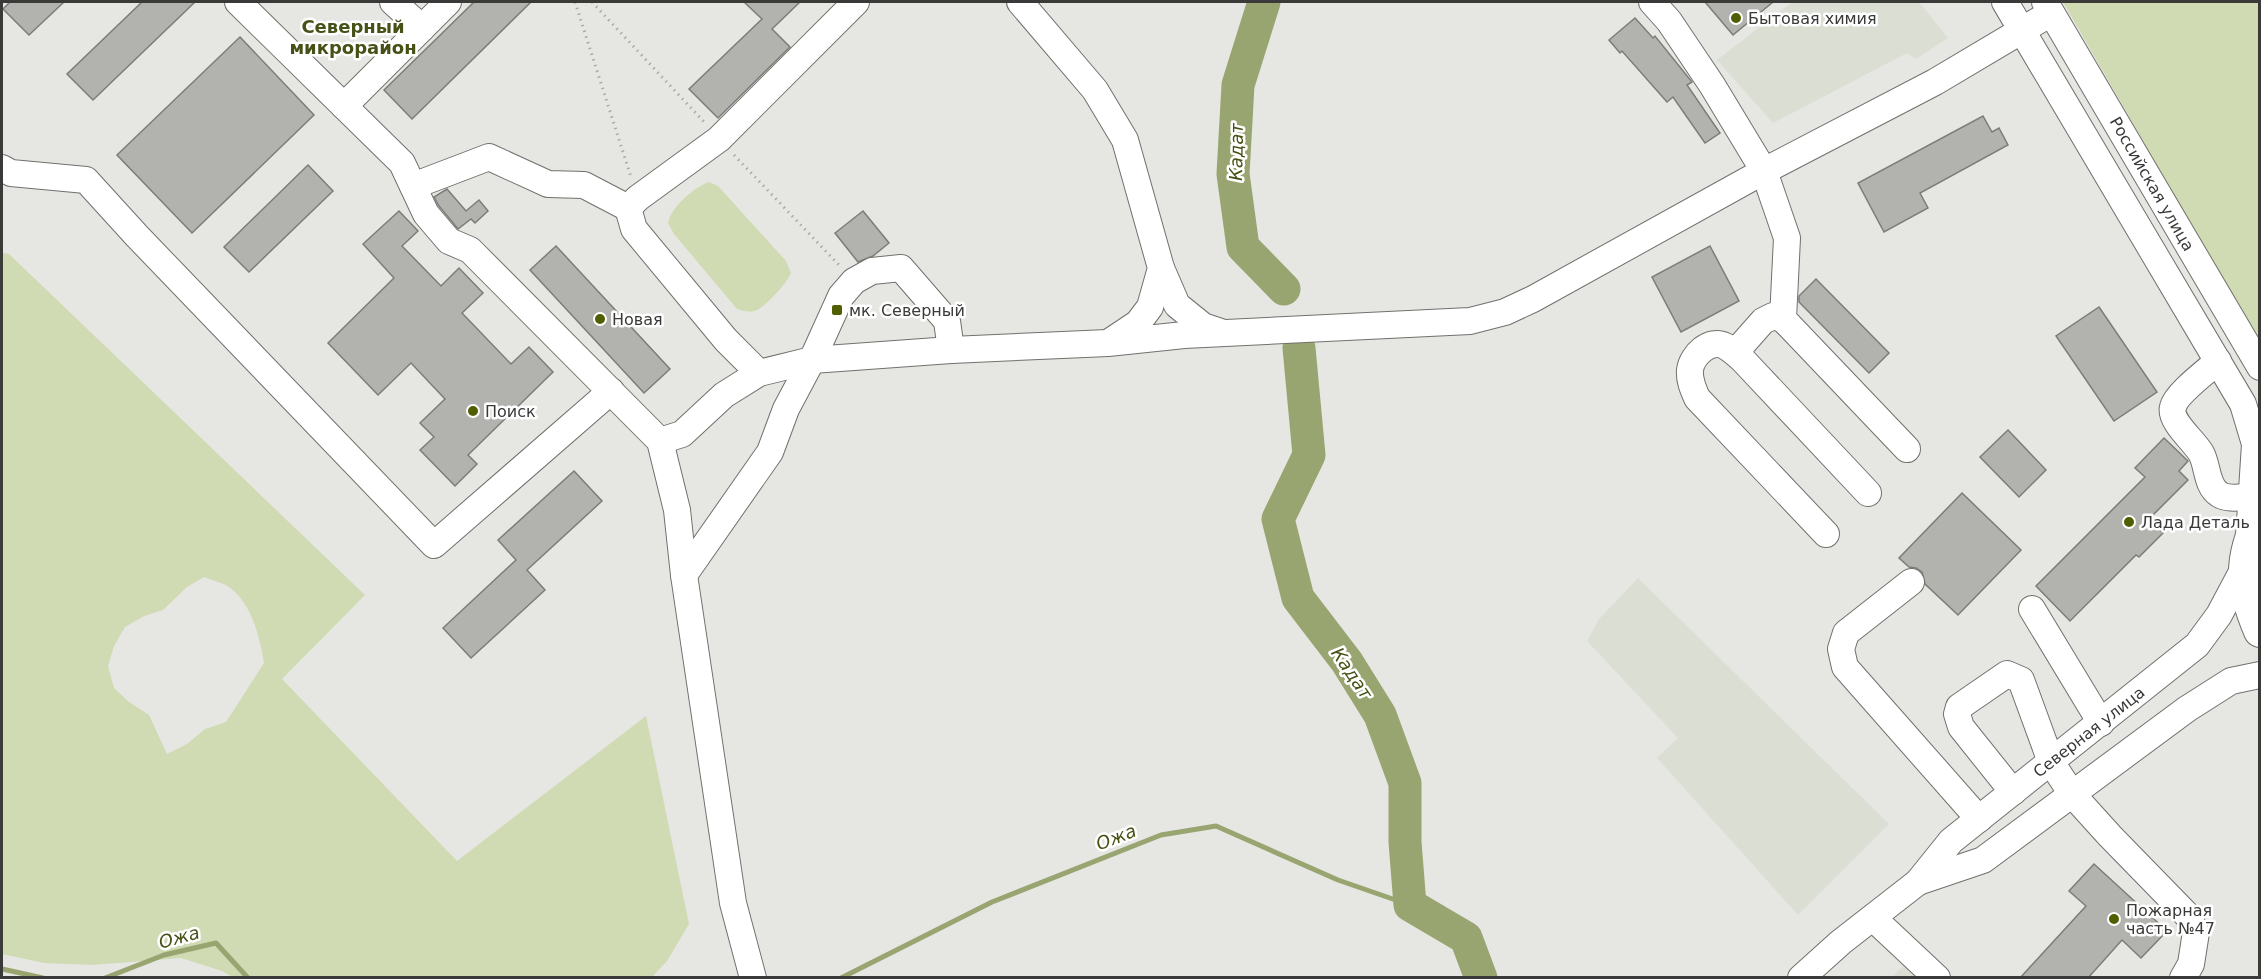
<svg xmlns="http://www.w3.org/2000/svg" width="2261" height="979" viewBox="0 0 2261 979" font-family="'DejaVu Sans',sans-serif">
	<rect width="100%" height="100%" fill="#e6e7e3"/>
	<g fill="#dbded3">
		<polygon points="1792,2 1919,2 1948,38 1916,59 1907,53 1773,123 1717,60"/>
		<polygon points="1638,578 1889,824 1798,915 1657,758 1678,738 1587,641 1599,619"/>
		<polygon points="1912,959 1930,978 1892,978 1895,974"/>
	</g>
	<g fill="#d0dab3" fill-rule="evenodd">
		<polygon points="2063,2 2259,2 2259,342"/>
		<path d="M709 182 718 186 786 261 791 273C787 283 767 305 757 310 750 313 744 311 737 309L674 234 668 223C672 206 693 188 709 182Z"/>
		<path d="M2 253 9 254 365 595 282 679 457 861 646 716 689 924 667 961 652 977 234 978 222 971 181 958 92 965 44 963 2 954ZM204 577C211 580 220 582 226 585 251 600 260 637 264 663L226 722 205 729 187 744 167 754 149 715 129 702 114 688 108 666 114 646 125 627 144 616 163 610 187 587Z"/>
	</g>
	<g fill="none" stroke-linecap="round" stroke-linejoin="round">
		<g stroke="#99a570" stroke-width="5">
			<polyline points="2,969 43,978"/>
			<polyline points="105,978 164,955 216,943 248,978"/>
			<polyline points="841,978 992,902 1161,835 1216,826 1338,880 1410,905"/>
		</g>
		<g stroke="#99a570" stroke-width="33">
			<polyline points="1264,2 1238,85 1233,174 1243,247 1284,289"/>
			<polyline points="1299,348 1309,455 1278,519 1298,598 1347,662 1380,715 1405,783 1405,842 1410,905 1466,938 1481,978"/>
		</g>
	</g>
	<g fill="#b2b3af" stroke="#7c7d79" stroke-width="1.5">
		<polygon points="10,2 64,2 29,35 3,9"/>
		<polygon points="142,2 195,2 93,100 67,74"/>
		<polygon points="474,2 531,2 412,119 384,90"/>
		<polygon points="744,2 800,2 772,29 790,47 718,118 689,89 762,19"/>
		<polygon points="1705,2 1773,2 1733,35"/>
		<polygon points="1635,18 1653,38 1655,36 1692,82 1687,85 1720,133 1705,143 1673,97 1667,102 1622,51 1620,53 1609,40"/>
		<polygon points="240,37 314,115 192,233 117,155"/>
		<polygon points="1983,116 1992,132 1999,128 2008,145 1920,193 1928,208 1884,232 1858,183"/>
		<polygon points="308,165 333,191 249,272 224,247"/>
		<polygon points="447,189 466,211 479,200 488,211 475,223 471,219 458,229 439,206 434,197"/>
		<polygon points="399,211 418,231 402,246 441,286 459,268 483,293 462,313 511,364 529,347 553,372 468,455 477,464 455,486 420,450 434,437 420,423 445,399 411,363 378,395 328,343 394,278 363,244"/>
		<polygon points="863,211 889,243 873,256 858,262 835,233"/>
		<polygon points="556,246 670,369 644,393 530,270"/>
		<polygon points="1710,246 1739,301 1681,332 1652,277"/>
		<polygon points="1816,279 1889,353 1869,373 1799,302 1799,296"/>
		<polygon points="2099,307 2157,392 2114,421 2056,336"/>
		<polygon points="2008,430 2046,470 2019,497 1980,457"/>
		<polygon points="2164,438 2188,461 2179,471 2188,480 2149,519 2163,533 2139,557 2136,555 2070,621 2036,586 2145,477 2135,468"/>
		<polygon points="574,471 602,501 527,570 545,590 471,658 443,628 516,560 498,540"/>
		<polygon points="1962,493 2021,550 1958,615 1925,584 1922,572 1916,568 1909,567 1899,558"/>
		<polygon points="2094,864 2167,931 2141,958 2122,940 2088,978 2020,978 2086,906 2069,891"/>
	</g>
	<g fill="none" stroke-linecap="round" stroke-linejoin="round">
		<g stroke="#70716d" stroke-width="28">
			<g id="minor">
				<polyline points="238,2 402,163 426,214 449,241 470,250 660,441 677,510 684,575 733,903 753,978"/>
				<polyline points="393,2 422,28"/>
				<polyline points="1020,2 1095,90 1125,140 1161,268 1150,307 1138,323 1111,341"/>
				<polyline points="1652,2 1669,21 1712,85 1764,171 1787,238 1783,319 1907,449"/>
				<polyline points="2005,2 2243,404 2255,444 2249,537"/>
				<polyline points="2045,2 2260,367"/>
				<polyline points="344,106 448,2"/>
				<polyline points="2,168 11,173 86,180 137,236 434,545 611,391"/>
				<polyline points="413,186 489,157 548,184 584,185 628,208"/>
				<polyline points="1161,268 1177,305 1203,326 1221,332"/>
				<polyline points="1783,319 1773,316 1763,321 1740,347 1741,358 1868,493"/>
				<path d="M1741 358C1736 354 1731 349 1725 346 1710 338 1692 355 1690 370 1689 380 1693 389 1697 398L1826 534"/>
				<path d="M2218 361C2207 371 2176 394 2173 407 2169 421 2194 441 2201 453 2208 465 2206 486 2219 494 2227 500 2242 497 2251 497"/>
				<polyline points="759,373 726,340 634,229 628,208 638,198 719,139 856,2"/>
				<polyline points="660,441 682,434 724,395 759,373 812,360 951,350 1108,343 1184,335 1470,321 1505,312 1533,299 1764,171 1935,82 2051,13"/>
				<polyline points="684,575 770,452 786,409 812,360 841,296 854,281 872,271 901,268 947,321 951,350"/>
				<polyline points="1911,582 1846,633 1841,649 1845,667 1979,819"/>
				<polyline points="2032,609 2101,723"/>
				<polyline points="2013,792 1961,727 1957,714 1959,707 2007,674 2021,680 2051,762 2072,794 2110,836 2188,916 2196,932 2191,964 2183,978"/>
				<polyline points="1918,882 1983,860 2187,709 2231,681 2260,675"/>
				<polyline points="1873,918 1937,978"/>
				<polyline points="1801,978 1841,942 1918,882 1951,841 2197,645 2219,615 2244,568"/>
			</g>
		</g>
		<g stroke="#70716d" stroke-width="34">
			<path id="major" d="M2260 517C2239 560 2241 587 2260 631"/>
		</g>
		<g stroke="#ababa8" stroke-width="3" stroke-dasharray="1.5 4.5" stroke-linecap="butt">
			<polyline points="575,2 631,177"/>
			<polyline points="592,2 705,123"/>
			<polyline points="734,155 839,265"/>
		</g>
		<use href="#minor" stroke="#fff" stroke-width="26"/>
		<use href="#major" stroke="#fff" stroke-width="32"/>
	</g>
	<g fill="#515e00" stroke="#fff" stroke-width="2">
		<circle cx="1736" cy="18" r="6"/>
		<rect x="831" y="304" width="12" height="12" rx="3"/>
		<circle cx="600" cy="319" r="6"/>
		<circle cx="473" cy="411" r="6"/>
		<circle cx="2129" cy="522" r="6"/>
		<circle cx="2114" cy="919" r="6"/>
	</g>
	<g text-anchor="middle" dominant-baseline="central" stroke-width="5" stroke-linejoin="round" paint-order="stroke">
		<g font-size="16" fill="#3a3a38" stroke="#fff" text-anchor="start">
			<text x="1748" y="18">Бытовая химия</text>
			<text x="849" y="310">мк. Северный</text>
			<text x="612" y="319">Новая</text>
			<text x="485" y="411">Поиск</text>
			<text x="2141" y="522">Лада Деталь</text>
			<text x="2126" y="910">Пожарная<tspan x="2126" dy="18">часть №47</tspan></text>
		</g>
		<g font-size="16" fill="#3a3a38" stroke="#fff">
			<text transform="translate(2152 184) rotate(60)">Российская улица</text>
			<text transform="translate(2089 732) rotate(-38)">Северная улица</text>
		</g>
		<g font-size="18" font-weight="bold" fill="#465118" stroke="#fff">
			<text x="353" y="26">Северный<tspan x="353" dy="21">микрорайон</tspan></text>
		</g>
		<g font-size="18" font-style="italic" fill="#465114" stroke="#fff">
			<text transform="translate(1236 152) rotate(-89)">Кадат</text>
			<text transform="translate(1352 673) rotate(56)">Кадат</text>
			<text transform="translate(1116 837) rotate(-21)">Ожа</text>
			<text transform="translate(179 937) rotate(-15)">Ожа</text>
		</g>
	</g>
	<rect width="2261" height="979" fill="none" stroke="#3a3a38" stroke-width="6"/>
</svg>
